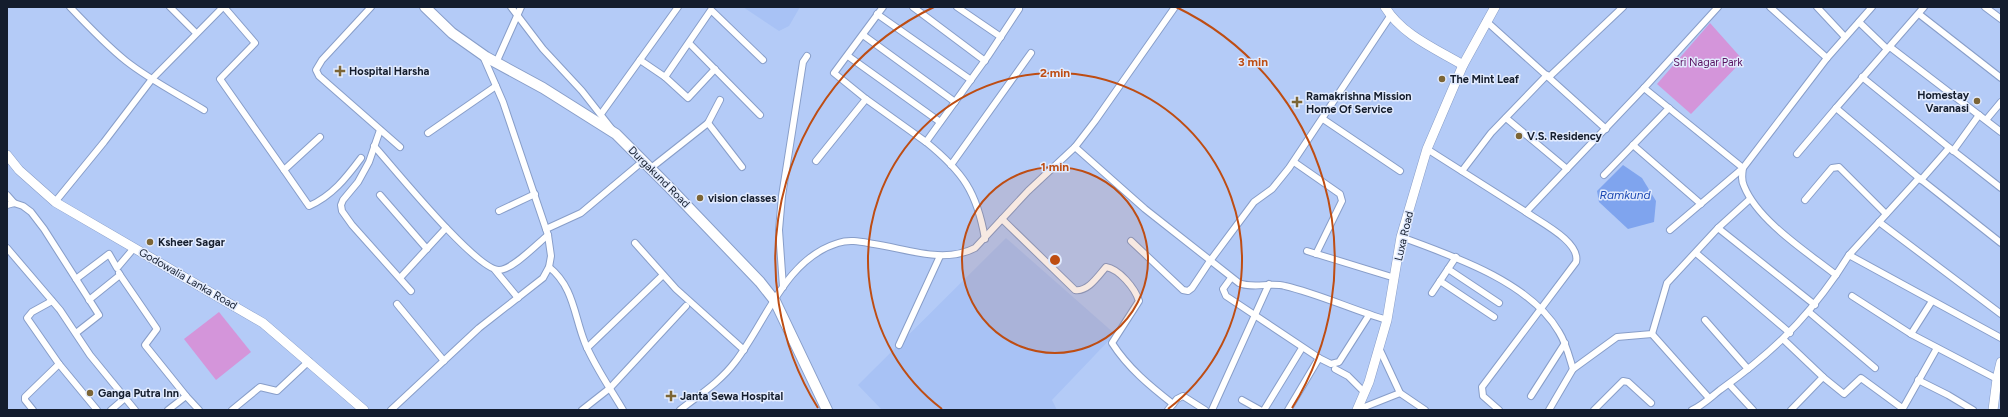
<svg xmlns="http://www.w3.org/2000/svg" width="2008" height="417" viewBox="0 0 2008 417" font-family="Figtree,sans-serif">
	<rect width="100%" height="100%" fill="#b4cbf7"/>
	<g fill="#a8c2f5">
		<polygon points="743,7 800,7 789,26 779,31"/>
		<polygon points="1006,238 1115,334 1052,400 1057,410 882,410 858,385"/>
	</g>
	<g fill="#d495da">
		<polygon points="1710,23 1743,60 1691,114 1657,84"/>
		<polygon points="219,312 251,352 216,380 184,339"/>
	</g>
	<polygon fill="#7fa4ee" points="1623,165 1642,178 1656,201 1654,222 1628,229 1599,202 1597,191"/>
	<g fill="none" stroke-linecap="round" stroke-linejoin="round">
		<g stroke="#889ec9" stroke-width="8">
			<g id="street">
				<path d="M70 7C88 26 106 45 126 61 150 80 178 94 204 110"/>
				<polyline points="170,7 196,33"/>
				<polyline points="224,7 255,43 220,79 284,170 320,137"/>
				<polyline points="371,7 322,60 316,70 319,76 400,147"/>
				<polyline points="511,7 543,49 582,91 611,128"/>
				<polyline points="883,7 834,73 866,99 926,142"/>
				<polyline points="913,7 985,61"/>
				<polyline points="957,7 1001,37"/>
				<polyline points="1770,7 1827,58"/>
				<polyline points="1817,7 1845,37"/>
				<path d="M1872 7 1827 58 1743 168C1742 175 1741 180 1744 186 1758 221 1807 252 1836 275L1849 255 1919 178"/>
				<polyline points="1924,7 1836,108 1919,178 2001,243"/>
				<polyline points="1985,7 2001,19"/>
				<polyline points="877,14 971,80"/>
				<polyline points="1919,14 2001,78"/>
				<polyline points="1486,21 1606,129"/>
				<polyline points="1859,22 1887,49"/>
				<polyline points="863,35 955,102"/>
				<polyline points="689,43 760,115"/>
				<polyline points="1890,47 2001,132"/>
				<polyline points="848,56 940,122"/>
				<polyline points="640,60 665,77 711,10 763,60"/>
				<polyline points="496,63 521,7"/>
				<polyline points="665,77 688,98 715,69"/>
				<polyline points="1549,77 1623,7"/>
				<polyline points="1862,77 1946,145 2001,188"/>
				<polyline points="601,114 678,7"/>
				<polyline points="1506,118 1567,169"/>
				<polyline points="1323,119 1400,171"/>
				<polyline points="1986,120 2001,102"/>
				<polyline points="708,123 720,100"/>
				<polyline points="380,130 369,162 358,182 343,200 341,205 342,211 352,225 411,291"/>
				<polyline points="428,133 496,86"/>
				<polyline points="1633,145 1701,204"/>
				<path d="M374 146C393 167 476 270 499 270 512 270 537 244 548 235"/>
				<path d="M1075 147 1145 209 1239 283C1253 289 1270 282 1285 286 1319 294 1353 310 1387 320"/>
				<polyline points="1427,149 1526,212 1644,88"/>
				<polyline points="1953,151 1979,115"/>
				<polyline points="1797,154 1836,108"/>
				<polyline points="816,161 866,99"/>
				<polyline points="1294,162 1340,194 1342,201 1316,254"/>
				<polyline points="951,165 1031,53"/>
				<polyline points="651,168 708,123 742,167"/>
				<path d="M284 170 309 206C332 196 346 178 361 158"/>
				<polyline points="1462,171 1491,133 1547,75"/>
				<polyline points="1604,175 1669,108"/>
				<polyline points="1921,180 1949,148"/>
				<polyline points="7,195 14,203"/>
				<polyline points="380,195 427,249"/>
				<polyline points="1805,200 1832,168 1839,167 1886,214"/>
				<polyline points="55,202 104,142 152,79 223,7"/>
				<polyline points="7,205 14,203 23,206 31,212 44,229 99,315 76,333"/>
				<polyline points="499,211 535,194"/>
				<path d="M1002 219 1075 290C1088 292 1098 276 1106 267 1119 269 1135 288 1139 301L1112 343C1128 368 1150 386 1173 404"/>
				<polyline points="1879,222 2001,314"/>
				<polyline points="1718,228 1815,305"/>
				<polyline points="546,229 581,213 643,161"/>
				<polyline points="1670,230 1743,168 1644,88 1718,7"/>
				<path d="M1401 237C1453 256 1530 282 1559 332 1566 343 1569 356 1573 369L1549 410"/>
				<path d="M985 239C977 192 963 172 926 142L988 56 1019 9"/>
				<polyline points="1131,241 1183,290 1188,291 1192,288 1210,261 1254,202 1272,189 1289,168 1391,15"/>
				<polyline points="635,243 676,289 744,350"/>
				<polyline points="7,248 60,310 90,355 135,410"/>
				<polyline points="1307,251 1395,278"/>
				<polyline points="1696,253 1790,333"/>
				<polyline points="1849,255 2001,338"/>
				<path d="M549 267C574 287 574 316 585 343 595 367 610 388 623 410"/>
				<polyline points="1448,269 1499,303"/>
				<polyline points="495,270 518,298"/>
				<polyline points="120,275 157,329 145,345 186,396"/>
				<polyline points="400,278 446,228"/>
				<polyline points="1231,278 1223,289 1226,296 1319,358"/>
				<polyline points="76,279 109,254 117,268 134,248"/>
				<polyline points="1440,281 1494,317"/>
				<polyline points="783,287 779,230 782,196 803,62 807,56"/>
				<polyline points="1432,293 1456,257"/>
				<polyline points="1852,296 1911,334 1932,301"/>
				<polyline points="89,300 120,275 119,273"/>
				<polyline points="52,301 32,312 27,318 59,364 97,410"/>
				<polyline points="397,304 444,361"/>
				<polyline points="1809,312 1875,368"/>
				<polyline points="1705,320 1748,369"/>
				<polyline points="1652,334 1709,398"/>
				<polyline points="1911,334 1997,379"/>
				<polyline points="1783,339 1823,377 1791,410"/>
				<polyline points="899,345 940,256"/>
				<polyline points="587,348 663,275"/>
				<polyline points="1379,348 1400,393 1425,410"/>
				<polyline points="1335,369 1348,376 1364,392"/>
				<polyline points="1573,369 1617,337 1652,334 1667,283 1718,228 1750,199"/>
				<polyline points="1823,377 1844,394 1861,378 1902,408"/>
				<polyline points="1918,380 1948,395 1973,410"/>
				<polyline points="1729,384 1753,410"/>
				<polyline points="1531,396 1565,343"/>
				<polyline points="1242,400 1260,410"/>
				<polyline points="33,410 25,400 25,397 59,364"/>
				<polyline points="111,410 125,398"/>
				<polyline points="168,410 186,396 199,410"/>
				<polyline points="232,410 260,387 277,391 309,361"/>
				<polyline points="391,410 479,328 543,278 549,267 551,256 548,235 503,102 483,56"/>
				<polyline points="582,410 610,388 686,306"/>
				<path d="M680 410C699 395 720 382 735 362 766 322 785 259 838 243 850 239 862 242 874 244 907 249 944 264 975 248L1028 191 1075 147 1095 121 1175 7"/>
				<polyline points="1168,410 1177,399 1183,396 1205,410"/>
				<polyline points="1212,410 1269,284"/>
				<polyline points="1264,410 1302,348"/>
				<polyline points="1288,410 1319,358 1331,364 1339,362 1369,315"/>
				<polyline points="1357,410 1400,393"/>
				<path d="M1499 410 1483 396 1482 387 1576 262C1581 242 1540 222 1526 212"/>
				<polyline points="1594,410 1623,381 1628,382 1651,403"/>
				<path d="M1692 410C1702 406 1711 397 1720 390 1769 355 1802 324 1836 275"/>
				<polyline points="1902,410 1937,348"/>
			</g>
		</g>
		<g stroke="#889ec9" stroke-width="10">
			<g id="secondary">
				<path d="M1385 7C1402 35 1436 49 1463 65"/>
				<polyline points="7,155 19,170 55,202 263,323 364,410"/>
				<polyline points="1357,410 1369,382 1387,320 1401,237 1427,149 1463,65 1495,7"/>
				<polyline points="1993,410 1997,379 2001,362"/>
			</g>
		</g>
		<g stroke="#889ec9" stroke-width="12">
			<polyline id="primary" points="425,7 452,33 486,57 543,88 616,134 669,187 760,282 775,301 827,410"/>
		</g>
		<use href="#street" stroke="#fff" stroke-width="6"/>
		<use href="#secondary" stroke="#fff" stroke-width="9"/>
		<use href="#primary" stroke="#fff" stroke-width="10"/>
	</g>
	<circle cx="1055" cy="260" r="93" fill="#be4d13" fill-opacity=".12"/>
	<g fill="none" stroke="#be4d13" stroke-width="2">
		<circle cx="1055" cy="260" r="93"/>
		<path d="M942 409A187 187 0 1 1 1168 409"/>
		<path d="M818 408A280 280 0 0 1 934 7M1176 7A280 280 0 0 1 1292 408"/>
	</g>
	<g fill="#7c6535" stroke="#e2ebfe" stroke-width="1.5">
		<path d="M338 65h4v4h4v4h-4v4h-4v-4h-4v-4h4z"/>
		<circle cx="1442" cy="79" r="4"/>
		<circle cx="1977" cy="101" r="4"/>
		<path d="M1295 96h4v4h4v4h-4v4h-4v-4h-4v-4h4z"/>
		<circle cx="1519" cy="136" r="4"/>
		<circle cx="700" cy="198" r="4"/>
		<circle cx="150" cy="242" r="4"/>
		<circle cx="90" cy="393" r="4"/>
		<path d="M669 390h4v4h4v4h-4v4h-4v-4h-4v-4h4z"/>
	</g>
	<g text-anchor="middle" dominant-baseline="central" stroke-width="3" stroke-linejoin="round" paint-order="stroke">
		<g font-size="11" fill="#581160" stroke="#e2ebfe">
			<text x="1708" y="62">Sri Nagar Park</text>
		</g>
		<g font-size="11" font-weight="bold" fill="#141d2d" stroke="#e2ebfe" text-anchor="start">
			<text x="349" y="71">Hospital Harsha</text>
			<text x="1450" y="79">The Mint Leaf</text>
			<text x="1969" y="95" text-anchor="end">Homestay<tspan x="1969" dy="13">Varanasi</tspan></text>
			<text x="1306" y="96">Ramakrishna Mission<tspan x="1306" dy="13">Home Of Service</tspan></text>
			<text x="1527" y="136">V.S. Residency</text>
			<text x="708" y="198">vision classes</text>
			<text x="158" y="242">Ksheer Sagar</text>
			<text x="98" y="393">Ganga Putra Inn</text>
			<text x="680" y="396">Janta Sewa Hospital</text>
		</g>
		<g font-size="11" fill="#141d2d" stroke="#e2ebfe">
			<text transform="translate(659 177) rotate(45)">Durgakund Road</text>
			<text transform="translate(1404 236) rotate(-77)">Luxa Road</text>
			<text transform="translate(188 279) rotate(30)">Godowalia Lanka Road</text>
		</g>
		<g font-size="12" font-style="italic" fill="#1c48b2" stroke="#e2ebfe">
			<text x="1625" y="195">Ramkund</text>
		</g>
	</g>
	<circle cx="1055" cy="260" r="6" fill="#be4d13" stroke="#e2ebfe" stroke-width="2"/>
	<g font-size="12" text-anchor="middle" font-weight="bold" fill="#be4d13" stroke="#e2ebfe" stroke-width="3" stroke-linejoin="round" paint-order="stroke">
		<text x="1253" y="66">3 min</text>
		<text x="1055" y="77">2 min</text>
		<text x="1055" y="171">1 min</text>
	</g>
	<rect width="2008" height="417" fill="none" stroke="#141d2d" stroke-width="16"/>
</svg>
